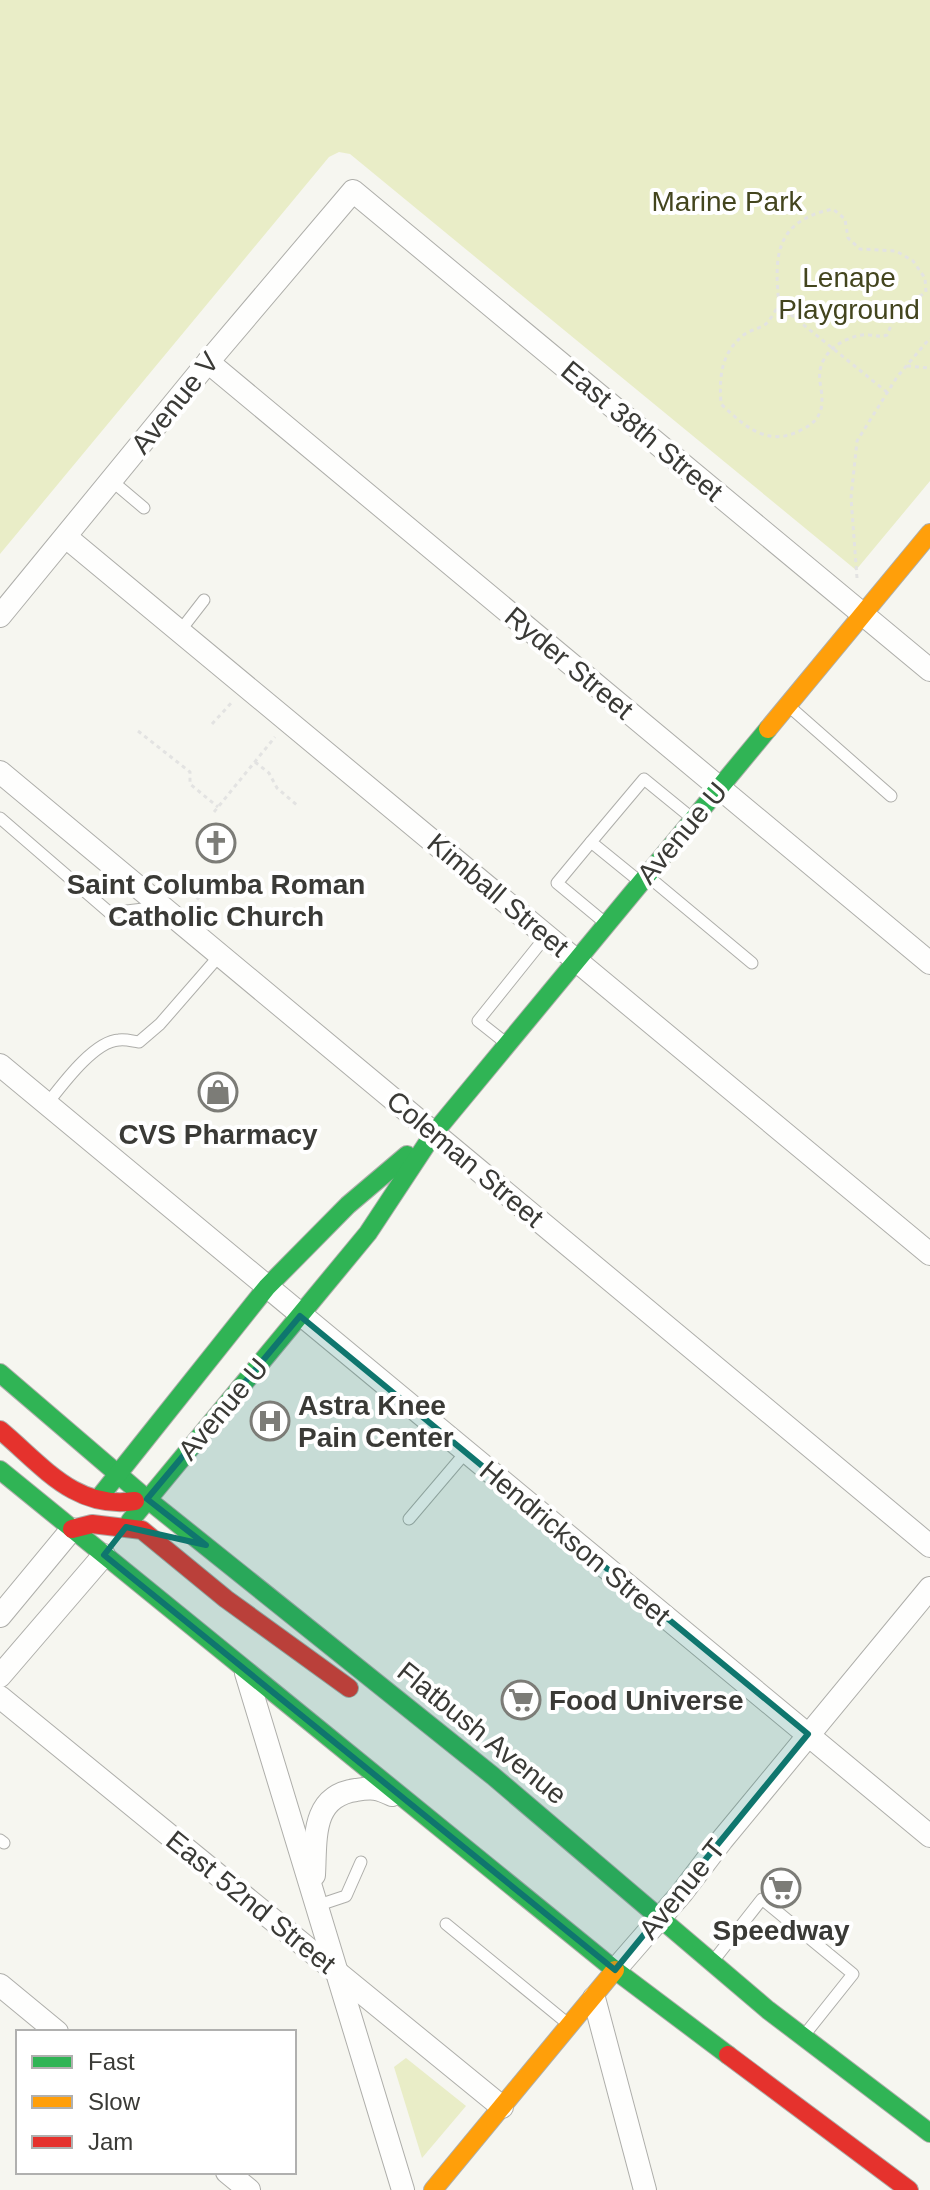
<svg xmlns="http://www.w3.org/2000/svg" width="930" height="2190" viewBox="0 0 930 2190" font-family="Helvetica,sans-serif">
	<rect width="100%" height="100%" fill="#f6f6f0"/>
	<g fill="#e9edc7">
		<polygon points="0,0 930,0 930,481 856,570 350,154 339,152 329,157 0,554"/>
		<polygon points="406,2058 466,2106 422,2158 394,2067"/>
	</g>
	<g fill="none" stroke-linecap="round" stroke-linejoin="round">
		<g stroke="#aeaeaa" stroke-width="13">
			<g id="lane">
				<polyline points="112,481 144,508"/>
				<polyline points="180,631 204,600"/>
				<polyline points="791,708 891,796"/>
				<polyline points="0,818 110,913 160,907"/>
				<polyline points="591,842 557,883 604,922"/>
				<polyline points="650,878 752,963"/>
				<polyline points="639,881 591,842 644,779 693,819"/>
				<polyline points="507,1044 478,1021 547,935"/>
				<path d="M47 1104C62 1085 94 1041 119 1040 125 1039 132 1041 139 1042L160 1024 220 955"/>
				<polyline points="409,1519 466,1452"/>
				<polyline points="0,1840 4,1843"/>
				<polyline points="319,1905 346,1896 361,1862"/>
				<polyline points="446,1924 567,2023"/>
				<polyline points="714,1960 762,1899 853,1974 806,2033"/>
			</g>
		</g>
		<g stroke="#aeaeaa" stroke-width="24">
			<g id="street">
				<polyline points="208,362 930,963"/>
				<polyline points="66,537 930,1254"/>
				<polyline points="0,616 208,362 353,191 930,670"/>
				<polyline points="0,772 930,1546"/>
				<polyline points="0,1065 930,1836"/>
				<polyline points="0,1616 72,1529"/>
				<polyline points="246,1673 403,2190"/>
				<polyline points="0,1676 104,1555"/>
				<polyline points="0,1697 502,2107"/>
				<path d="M314 1875C316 1839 311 1796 356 1790 372 1787 378 1788 392 1795"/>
				<polyline points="615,1970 681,1894 722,1840 930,1588"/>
				<polyline points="0,1985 57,2032"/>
				<polyline points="594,1998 645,2190"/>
				<polyline points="227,2172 249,2190"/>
			</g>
		</g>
		<g stroke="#aeaeaa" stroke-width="20">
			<g id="fast">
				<polyline points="0,1373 147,1499 493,1776 768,2010 930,2133"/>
				<polyline points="0,1470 615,1970 728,2055"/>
				<polyline points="102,1494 267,1287 348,1205 407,1155"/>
				<polyline points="130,1521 368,1233 434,1133 768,729"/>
			</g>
		</g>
		<g stroke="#aeaeaa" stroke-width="20">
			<g id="slow">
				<polyline points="768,729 930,533"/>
				<polyline points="433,2190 615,1970"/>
			</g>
		</g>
		<g stroke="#aeaeaa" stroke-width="20">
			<g id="jam">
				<path d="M0 1430C43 1466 75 1510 135 1501"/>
				<polyline points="72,1529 92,1524 142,1530 226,1599 349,1688"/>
				<polyline points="728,2055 909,2190"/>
			</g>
		</g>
		<g stroke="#e3e3e2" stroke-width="3" stroke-dasharray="4 4" stroke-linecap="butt">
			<path d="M779 305C774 255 775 221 833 209L845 219 848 238 860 249 896 251 913 261 925 278 926 292 897 311 887 335C879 338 877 335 869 335 858 333 838 342 830 351 810 374 826 387 821 409 818 420 811 425 801 430 768 448 744 426 721 404 719 376 721 352 745 334 751 330 757 329 763 326 770 322 774 312 779 305L888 393"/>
			<polyline points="907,366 930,368"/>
			<polyline points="857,578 851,498 857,441 897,377 930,338"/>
			<polyline points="212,724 233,701"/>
			<polyline points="138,731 190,772 190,784 218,807"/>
			<polyline points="255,762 269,773 277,788 298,806"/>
			<polyline points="214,812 275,737"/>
			<polyline points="192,906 207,887"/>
		</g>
		<use href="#lane" stroke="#fefefd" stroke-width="11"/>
		<use href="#street" stroke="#fefefd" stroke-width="22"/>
		<use href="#fast" stroke="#30b455" stroke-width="18"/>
		<use href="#slow" stroke="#ff9f0a" stroke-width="18"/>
		<use href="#jam" stroke="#e5322d" stroke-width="18"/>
	</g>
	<path fill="#0f766e" fill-opacity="0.2" stroke="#0f766e" stroke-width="6" stroke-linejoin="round" d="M300 1316 808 1734 615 1970 104 1555 126 1527 206 1545 147 1499Z"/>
	<defs>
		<g id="church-ring" transform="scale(2)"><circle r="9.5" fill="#fff" stroke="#7c7c77" stroke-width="1.5"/><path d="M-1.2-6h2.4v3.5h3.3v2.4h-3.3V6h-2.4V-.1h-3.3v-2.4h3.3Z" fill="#7c7c77"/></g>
		<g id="shop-ring" transform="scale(2)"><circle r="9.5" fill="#fff" stroke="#7c7c77" stroke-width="1.5"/><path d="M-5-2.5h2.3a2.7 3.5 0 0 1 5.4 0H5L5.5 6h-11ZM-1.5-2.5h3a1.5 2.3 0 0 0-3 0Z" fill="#7c7c77"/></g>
		<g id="hospital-ring" transform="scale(2)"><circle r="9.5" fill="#fff" stroke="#7c7c77" stroke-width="1.5"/><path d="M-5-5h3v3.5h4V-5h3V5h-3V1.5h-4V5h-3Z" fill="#7c7c77"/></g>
		<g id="supermarket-ring" transform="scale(2)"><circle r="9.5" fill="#fff" stroke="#7c7c77" stroke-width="1.5"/><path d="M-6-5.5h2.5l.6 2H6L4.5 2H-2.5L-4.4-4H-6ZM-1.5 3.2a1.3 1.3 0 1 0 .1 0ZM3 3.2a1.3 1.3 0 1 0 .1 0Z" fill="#7c7c77"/></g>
	</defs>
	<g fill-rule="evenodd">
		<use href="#church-ring" x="216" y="843"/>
		<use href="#shop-ring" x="218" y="1092"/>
		<use href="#hospital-ring" x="270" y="1421"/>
		<use href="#supermarket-ring" x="521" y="1700"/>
		<use href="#supermarket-ring" x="781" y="1888"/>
	</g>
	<g text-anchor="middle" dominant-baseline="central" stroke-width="8" stroke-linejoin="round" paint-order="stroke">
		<g font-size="28" fill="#43451e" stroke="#fff">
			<text x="727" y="201">Marine Park</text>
			<text x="849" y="277">Lenape<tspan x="849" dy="32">Playground</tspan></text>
		</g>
		<g font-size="28" fill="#3a3a36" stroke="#fff">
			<text transform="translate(175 403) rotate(-51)">Avenue V</text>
			<text transform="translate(642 431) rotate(40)">East 38th Street</text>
			<text transform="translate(569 663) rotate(40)">Ryder Street</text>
			<text transform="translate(682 833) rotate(-50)">Avenue U</text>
			<text transform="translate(498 895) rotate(40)">Kimball Street</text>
			<text transform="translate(465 1159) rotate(40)">Coleman Street</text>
			<text transform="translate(223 1409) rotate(-50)">Avenue U</text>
			<text transform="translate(575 1543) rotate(40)">Hendrickson Street</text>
			<text transform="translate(482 1733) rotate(39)">Flatbush Avenue</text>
			<text transform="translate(682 1889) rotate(-51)">Avenue T</text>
			<text transform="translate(251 1902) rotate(39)">East 52nd Street</text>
		</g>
		<g font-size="28" font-weight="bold" fill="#3a3a36" stroke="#fff">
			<text x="216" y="884">Saint Columba Roman<tspan x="216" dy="32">Catholic Church</tspan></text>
			<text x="218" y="1134">CVS Pharmacy</text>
			<text x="298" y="1405" text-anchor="start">Astra Knee<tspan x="298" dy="32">Pain Center</tspan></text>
			<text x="549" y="1700" text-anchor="start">Food Universe</text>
			<text x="781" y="1930">Speedway</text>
		</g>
	</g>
	<rect x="16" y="2030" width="280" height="144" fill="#ffffff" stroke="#b0b0af" stroke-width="2"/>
	<rect x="32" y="2056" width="40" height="12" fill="#30b455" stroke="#b0b0af" stroke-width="2"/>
	<text x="88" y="2070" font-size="24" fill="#3a3a36">Fast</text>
	<rect x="32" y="2096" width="40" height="12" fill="#ff9f0a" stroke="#b0b0af" stroke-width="2"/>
	<text x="88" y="2110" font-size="24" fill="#3a3a36">Slow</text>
	<rect x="32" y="2136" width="40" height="12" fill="#e5322d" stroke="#b0b0af" stroke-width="2"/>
	<text x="88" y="2150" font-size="24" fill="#3a3a36">Jam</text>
</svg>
